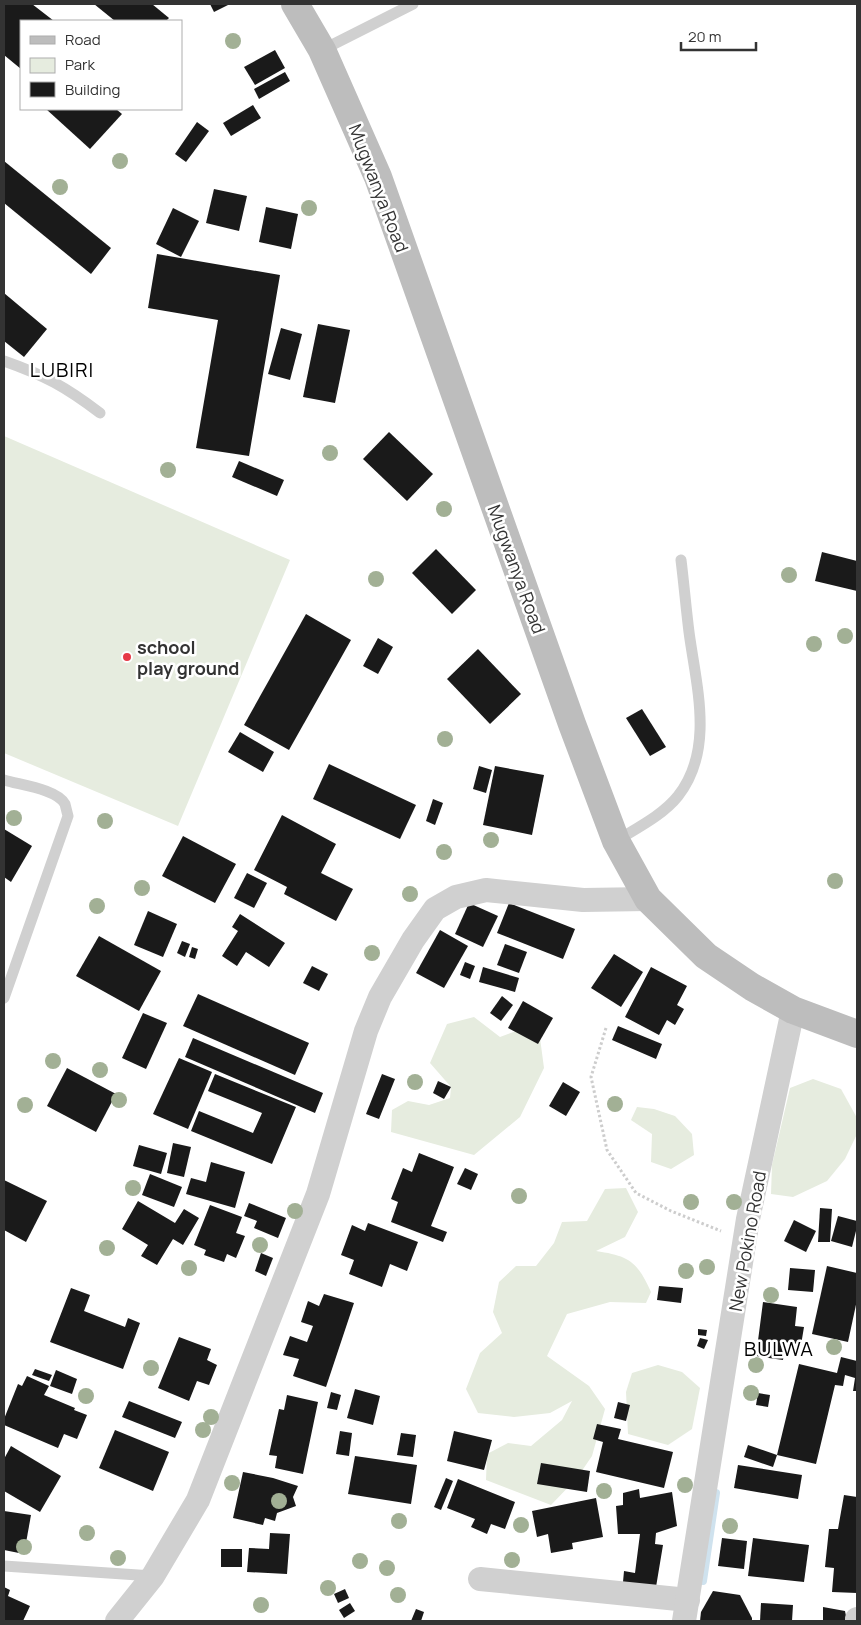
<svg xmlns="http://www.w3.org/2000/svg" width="861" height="1625" viewBox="0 0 861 1625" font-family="Manrope,sans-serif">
	<rect width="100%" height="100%" fill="#fff"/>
	<g fill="#e6ecdf">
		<polygon points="4,436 290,560 178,826 4,753"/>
		<polygon points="474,1017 500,1037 538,1023 544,1068 520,1117 474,1155 391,1132 392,1110 408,1101 429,1105 450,1098 451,1087 430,1063 447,1024"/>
		<polygon points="813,1079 841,1089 857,1118 857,1134 845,1159 827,1181 793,1197 771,1194 772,1165 790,1088"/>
		<polygon points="637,1107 654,1109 675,1116 692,1134 694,1155 671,1169 651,1162 652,1134 631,1120"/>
		<path d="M626 1188 638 1212 625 1237 596 1251C629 1256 637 1261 651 1292L646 1303 610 1302 567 1314 547 1356 589 1386 605 1409 592 1456 577 1478 551 1505 486 1480 487 1454 508 1443 531 1446 562 1420 572 1401 550 1413 514 1417 478 1413 466 1389 480 1353 502 1333 493 1312 499 1282 516 1266H536L554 1243 562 1222 587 1221 605 1189Z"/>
		<polygon points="658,1365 682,1372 700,1388 692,1429 668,1445 628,1434 626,1392 632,1373"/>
	</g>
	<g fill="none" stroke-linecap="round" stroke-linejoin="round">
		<polyline stroke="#cfe2ee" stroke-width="8" points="703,1581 716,1493"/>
	</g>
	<g fill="#1a1a1a">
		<polygon points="4,4 32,4 54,21 21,21 21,69 4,55"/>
		<polygon points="94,4 152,4 169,18 166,21 115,21"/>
		<polygon points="210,4 230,4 214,12"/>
		<polygon points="275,50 285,68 255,85 244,67"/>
		<polygon points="285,72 290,81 259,99 254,89"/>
		<polygon points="253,105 261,118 231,136 223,123"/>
		<polygon points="46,109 116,109 122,114 90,149"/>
		<polygon points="197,122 209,131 186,162 175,154"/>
		<polygon points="4,161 111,248 91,274 4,203"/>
		<polygon points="214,189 247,196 239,231 206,223"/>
		<polygon points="266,207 298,214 291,249 259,242"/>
		<polygon points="173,208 199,221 181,257 156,244"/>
		<polygon points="157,254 280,275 249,456 196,448 218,320 148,308"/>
		<polygon points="4,293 47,329 24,357 4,341"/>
		<polygon points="318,324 350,330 335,403 303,397"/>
		<polygon points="281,328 302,334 290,380 268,374"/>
		<polygon points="389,432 433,474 407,501 363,459"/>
		<polygon points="239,461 284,480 277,496 232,477"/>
		<polygon points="436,549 476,590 452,614 412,573"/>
		<polygon points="822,552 857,561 857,591 815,581"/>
		<polygon points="306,614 351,640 289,750 244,725"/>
		<polygon points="378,638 393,647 378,674 363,666"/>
		<polygon points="478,649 521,694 490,724 447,679"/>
		<polygon points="642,709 666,747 650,756 626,718"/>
		<polygon points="240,732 274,752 263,772 228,752"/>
		<polygon points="329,764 416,805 400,839 313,799"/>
		<polygon points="479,766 492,770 486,793 473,789"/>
		<polygon points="495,766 544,775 532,835 483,825"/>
		<polygon points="433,799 443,803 435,825 426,821"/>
		<polygon points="282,815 336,844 321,873 353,889 336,921 284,894 287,887 254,870"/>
		<polygon points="4,829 32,846 11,882 4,877"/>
		<polygon points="183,836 236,864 215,903 162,876"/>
		<polygon points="247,873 267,883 254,908 234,898"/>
		<polygon points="469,903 498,916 483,947 455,934"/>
		<polygon points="509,903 575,929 563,959 497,933"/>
		<polygon points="148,911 177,924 163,957 134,945"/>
		<polygon points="240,914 285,943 269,967 246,952 237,966 222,956 238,931 232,927"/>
		<polygon points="440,930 468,946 444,988 416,973"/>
		<polygon points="99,936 161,971 139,1011 76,976"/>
		<polygon points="182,941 190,944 185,957 177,953"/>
		<polygon points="505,944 527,952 519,973 497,965"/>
		<polygon points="192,947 198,949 195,959 189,957"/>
		<polygon points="614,954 643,972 621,1007 591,988"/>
		<polygon points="465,962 475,966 470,979 460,975"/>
		<polygon points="312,966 328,974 319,991 303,983"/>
		<polygon points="483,967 519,978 515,992 479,982"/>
		<polygon points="651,967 687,986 677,1005 684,1009 675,1025 667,1020 659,1035 625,1017"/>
		<polygon points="198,994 309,1043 295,1075 183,1026"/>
		<polygon points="502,996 513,1005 501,1021 490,1013"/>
		<polygon points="523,1001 553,1018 538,1044 508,1028"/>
		<polygon points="143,1013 167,1023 146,1069 122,1058"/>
		<polygon points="618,1026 662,1044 656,1059 612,1040"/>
		<polygon points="193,1038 323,1093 315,1113 185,1057"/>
		<polygon points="179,1058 212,1072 188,1129 153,1114"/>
		<polygon points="67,1068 116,1094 96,1132 47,1106"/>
		<polygon points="215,1074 296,1107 272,1164 191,1131 199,1111 253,1133 262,1113 208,1091"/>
		<polygon points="382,1074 395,1079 379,1119 366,1114"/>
		<polygon points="438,1081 451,1087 444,1099 433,1093"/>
		<polygon points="563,1082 580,1092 566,1116 549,1106"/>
		<polygon points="173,1143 191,1147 184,1177 167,1173"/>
		<polygon points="139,1145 167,1153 161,1174 133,1166"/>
		<polygon points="419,1153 454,1167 431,1226 447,1232 443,1242 391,1222 398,1202 391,1199 403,1168 412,1172"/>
		<polygon points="211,1162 245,1172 235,1208 186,1194 191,1178 206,1182"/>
		<polygon points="465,1168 478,1174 471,1190 457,1184"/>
		<polygon points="150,1174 182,1187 174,1207 142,1195"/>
		<polygon points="4,1180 47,1201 26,1242 4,1230"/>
		<polygon points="138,1201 175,1223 184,1209 199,1218 183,1245 173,1239 157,1265 141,1256 148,1245 122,1229"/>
		<polygon points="249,1203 286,1218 278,1238 254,1228 257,1221 244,1216"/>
		<polygon points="210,1205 242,1217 236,1233 245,1236 236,1258 227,1254 224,1262 204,1255 206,1250 194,1245"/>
		<polygon points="820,1208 832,1209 830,1242 818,1242"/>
		<polygon points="838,1216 857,1221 857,1227 852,1247 831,1241"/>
		<polygon points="794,1220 816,1231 806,1252 784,1241"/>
		<polygon points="368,1223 418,1242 407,1271 390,1264 382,1287 349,1274 354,1260 341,1255 352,1225 365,1231"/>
		<polygon points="261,1253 273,1258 266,1276 255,1271"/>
		<polygon points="827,1266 857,1273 857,1300 848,1342 812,1334"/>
		<polygon points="790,1268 815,1270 813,1292 788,1290"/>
		<polygon points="659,1286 683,1288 681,1303 657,1300"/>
		<polygon points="71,1288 90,1295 84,1311 125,1327 128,1318 140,1323 123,1369 50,1342"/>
		<polygon points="324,1294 354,1303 326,1387 293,1376 299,1359 283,1355 290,1336 307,1342 313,1326 301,1322 308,1301 319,1306"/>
		<polygon points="763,1302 797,1307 795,1326 804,1327 801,1345 785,1342 783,1360 756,1356"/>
		<polygon points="698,1329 707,1330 706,1336 698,1335"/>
		<polygon points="179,1337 211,1349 207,1360 217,1365 209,1385 197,1381 189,1401 158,1388"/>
		<polygon points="700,1338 708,1340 704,1349 697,1346"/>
		<polygon points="841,1357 857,1361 857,1391 853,1391 855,1378 845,1375 843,1386 835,1385 816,1464 777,1455 799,1364 837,1373"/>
		<polygon points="35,1369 52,1375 49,1381 32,1375"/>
		<polygon points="56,1370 77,1379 72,1394 50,1386"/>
		<polygon points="27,1376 49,1386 44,1395 75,1408 74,1410 87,1415 77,1439 64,1434 58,1448 4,1425 4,1419 18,1384 22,1386"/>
		<polygon points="355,1389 380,1396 373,1425 347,1418"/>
		<polygon points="331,1392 341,1395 337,1410 327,1408"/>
		<polygon points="758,1393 770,1395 768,1407 756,1405"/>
		<polygon points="287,1395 318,1402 303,1474 275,1468 277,1456 269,1455 279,1409 284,1410"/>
		<polygon points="129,1401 182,1422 175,1438 122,1417"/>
		<polygon points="618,1402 630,1405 626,1421 614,1418"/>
		<polygon points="597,1424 621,1429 618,1439 673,1452 664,1488 596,1472 603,1442 593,1439"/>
		<polygon points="115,1430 169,1452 153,1491 99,1468"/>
		<polygon points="340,1431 352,1433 349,1456 336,1454"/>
		<polygon points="454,1431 492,1440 484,1470 447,1461"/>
		<polygon points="401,1433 416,1435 413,1457 397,1455"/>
		<polygon points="748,1445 777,1455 773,1467 744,1457"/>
		<polygon points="11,1446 61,1476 40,1512 4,1491 4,1459"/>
		<polygon points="355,1456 417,1465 411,1504 348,1494"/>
		<polygon points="541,1463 590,1471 587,1492 537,1484"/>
		<polygon points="738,1465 802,1475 798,1499 734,1488"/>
		<polygon points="243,1472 273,1478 298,1486 293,1497 296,1506 277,1513 275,1521 265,1518 263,1525 233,1518"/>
		<polygon points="446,1478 453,1481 441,1510 434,1507"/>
		<polygon points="458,1479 515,1502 505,1529 491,1524 487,1534 471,1527 475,1519 447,1508"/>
		<polygon points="639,1489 640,1498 672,1492 677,1526 656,1533 655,1544 663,1545 656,1587 623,1582 624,1571 635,1573 640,1534 618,1534 616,1506 623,1505 623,1493"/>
		<polygon points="844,1495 857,1497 857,1593 832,1592 834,1568 825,1567 829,1529 838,1529"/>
		<polygon points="596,1498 603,1537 572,1543 573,1549 551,1553 548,1534 537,1537 532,1511"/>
		<polygon points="4,1511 31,1515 24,1554 4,1550"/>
		<polygon points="270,1533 290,1534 287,1574 247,1572 249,1548 269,1549"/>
		<polygon points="722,1538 747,1541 744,1569 718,1566"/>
		<polygon points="753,1538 809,1545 804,1582 748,1576"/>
		<rect x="221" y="1549" width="21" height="18"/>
		<polygon points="4,1587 10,1590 8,1596 30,1606 23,1621 4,1621"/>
		<polygon points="345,1589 349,1598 338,1603 334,1594"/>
		<polygon points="713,1591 740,1595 752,1618 752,1621 700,1621 701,1612"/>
		<polygon points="350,1603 355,1611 344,1618 339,1610"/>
		<polygon points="761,1603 793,1605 792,1621 760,1621"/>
		<polygon points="823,1607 845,1611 847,1621 823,1621"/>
		<polygon points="416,1609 424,1612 421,1621 411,1621"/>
	</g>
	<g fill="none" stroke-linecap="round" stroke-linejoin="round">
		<polyline stroke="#cdcdcd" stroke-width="3" stroke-dasharray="2.5 2.5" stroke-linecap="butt" points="606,1028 591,1077 607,1150 636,1193 671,1211 721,1231"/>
		<g stroke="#d0d0d0" stroke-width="11">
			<polyline points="322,50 413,4"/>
			<path d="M4 361C44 375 66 387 100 413"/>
			<path d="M4 780C20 785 57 789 65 804 66 808 67 812 68 816L4 998"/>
			<path d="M616 841C637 828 663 815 678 796 715 749 696 685 689 632 686 608 684 584 681 560"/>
			<polyline points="4,1566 153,1576"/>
		</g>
		<g stroke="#d0d0d0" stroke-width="24">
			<polyline points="480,1579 688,1600"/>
			<polyline points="117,1621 153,1576 198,1500 318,1194 366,1031 380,997 413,940 435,909 456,897 486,890 583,900 648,899"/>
			<polyline points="684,1621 748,1219 793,1010"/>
			<polyline points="857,1621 857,1619"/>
		</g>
		<polyline stroke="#bdbdbd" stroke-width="28" points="295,4 322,50 378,177 572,724 616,841 648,899 706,956 752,987 793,1010 857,1034"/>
	</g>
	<g fill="#a2b095">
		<circle cx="233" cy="41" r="8"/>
		<circle cx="120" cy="161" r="8"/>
		<circle cx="60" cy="187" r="8"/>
		<circle cx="309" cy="208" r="8"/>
		<circle cx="330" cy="453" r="8"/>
		<circle cx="168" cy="470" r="8"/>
		<circle cx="444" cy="509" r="8"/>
		<circle cx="789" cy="575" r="8"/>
		<circle cx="376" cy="579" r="8"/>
		<circle cx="845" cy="636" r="8"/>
		<circle cx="814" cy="644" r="8"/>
		<circle cx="445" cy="739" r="8"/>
		<circle cx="14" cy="818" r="8"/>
		<circle cx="105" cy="821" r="8"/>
		<circle cx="491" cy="840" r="8"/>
		<circle cx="444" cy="852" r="8"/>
		<circle cx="835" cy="881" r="8"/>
		<circle cx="142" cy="888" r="8"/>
		<circle cx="410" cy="894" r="8"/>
		<circle cx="97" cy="906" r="8"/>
		<circle cx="372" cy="953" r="8"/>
		<circle cx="53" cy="1061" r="8"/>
		<circle cx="100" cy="1070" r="8"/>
		<circle cx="415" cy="1082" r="8"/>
		<circle cx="119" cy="1100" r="8"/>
		<circle cx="615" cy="1104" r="8"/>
		<circle cx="25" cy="1105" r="8"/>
		<circle cx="133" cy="1188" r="8"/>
		<circle cx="519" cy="1196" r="8"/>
		<circle cx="691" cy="1202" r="8"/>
		<circle cx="734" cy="1202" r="8"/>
		<circle cx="295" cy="1211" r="8"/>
		<circle cx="260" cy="1245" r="8"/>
		<circle cx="107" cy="1248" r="8"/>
		<circle cx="707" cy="1267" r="8"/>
		<circle cx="189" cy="1268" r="8"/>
		<circle cx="686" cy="1271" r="8"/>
		<circle cx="771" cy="1295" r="8"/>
		<circle cx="834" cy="1347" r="8"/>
		<circle cx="756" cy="1365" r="8"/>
		<circle cx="151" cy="1368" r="8"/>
		<circle cx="751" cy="1393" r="8"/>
		<circle cx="86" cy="1396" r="8"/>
		<circle cx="211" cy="1417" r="8"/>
		<circle cx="203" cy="1430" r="8"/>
		<circle cx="232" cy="1483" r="8"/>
		<circle cx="685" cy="1485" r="8"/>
		<circle cx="604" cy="1491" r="8"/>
		<circle cx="279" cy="1501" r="8"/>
		<circle cx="399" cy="1521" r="8"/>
		<circle cx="521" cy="1525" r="8"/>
		<circle cx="730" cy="1526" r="8"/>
		<circle cx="87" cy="1533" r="8"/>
		<circle cx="24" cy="1547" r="8"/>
		<circle cx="118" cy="1558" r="8"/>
		<circle cx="512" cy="1560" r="8"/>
		<circle cx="360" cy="1561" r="8"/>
		<circle cx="387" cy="1568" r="8"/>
		<circle cx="328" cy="1588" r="8"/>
		<circle cx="398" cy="1595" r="8"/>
		<circle cx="261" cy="1605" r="8"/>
	</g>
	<circle fill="#e63946" stroke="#fff" stroke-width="2" cx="127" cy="657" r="5"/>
	<g text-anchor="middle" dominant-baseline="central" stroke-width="5" stroke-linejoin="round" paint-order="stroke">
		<g font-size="18" fill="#333" stroke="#fff">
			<text transform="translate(379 188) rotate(69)">Mugwanya Road</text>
			<text transform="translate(517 569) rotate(70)">Mugwanya Road</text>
			<text transform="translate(747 1241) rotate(-80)">New Pokino Road</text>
		</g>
		<g font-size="18" font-weight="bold" fill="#333" stroke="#fff" text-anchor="start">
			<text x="137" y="647">school<tspan x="137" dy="21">play ground</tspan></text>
		</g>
		<g font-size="20" letter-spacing="1" fill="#000" stroke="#fff">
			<text x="62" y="369">LUBIRI</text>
			<text x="779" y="1348">BULWA</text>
		</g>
	</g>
	<rect width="861" height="1625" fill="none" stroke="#333333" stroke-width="10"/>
	<rect x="20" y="20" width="162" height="90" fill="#ffffff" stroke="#adadad"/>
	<rect x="30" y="36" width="25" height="8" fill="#bdbdbd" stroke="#adadad"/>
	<text x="65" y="45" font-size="15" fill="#333333">Road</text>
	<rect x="30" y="58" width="25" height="15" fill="#e6ecdf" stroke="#adadad"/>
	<text x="65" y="70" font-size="15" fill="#333333">Park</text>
	<rect x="30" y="82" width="25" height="15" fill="#1a1a1a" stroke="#adadad"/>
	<text x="65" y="95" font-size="15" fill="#333333">Building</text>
	<path d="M681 42v8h75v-8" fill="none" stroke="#333333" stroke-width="2.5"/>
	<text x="688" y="42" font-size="15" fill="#333333" stroke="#ffffff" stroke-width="4" paint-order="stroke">20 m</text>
</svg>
